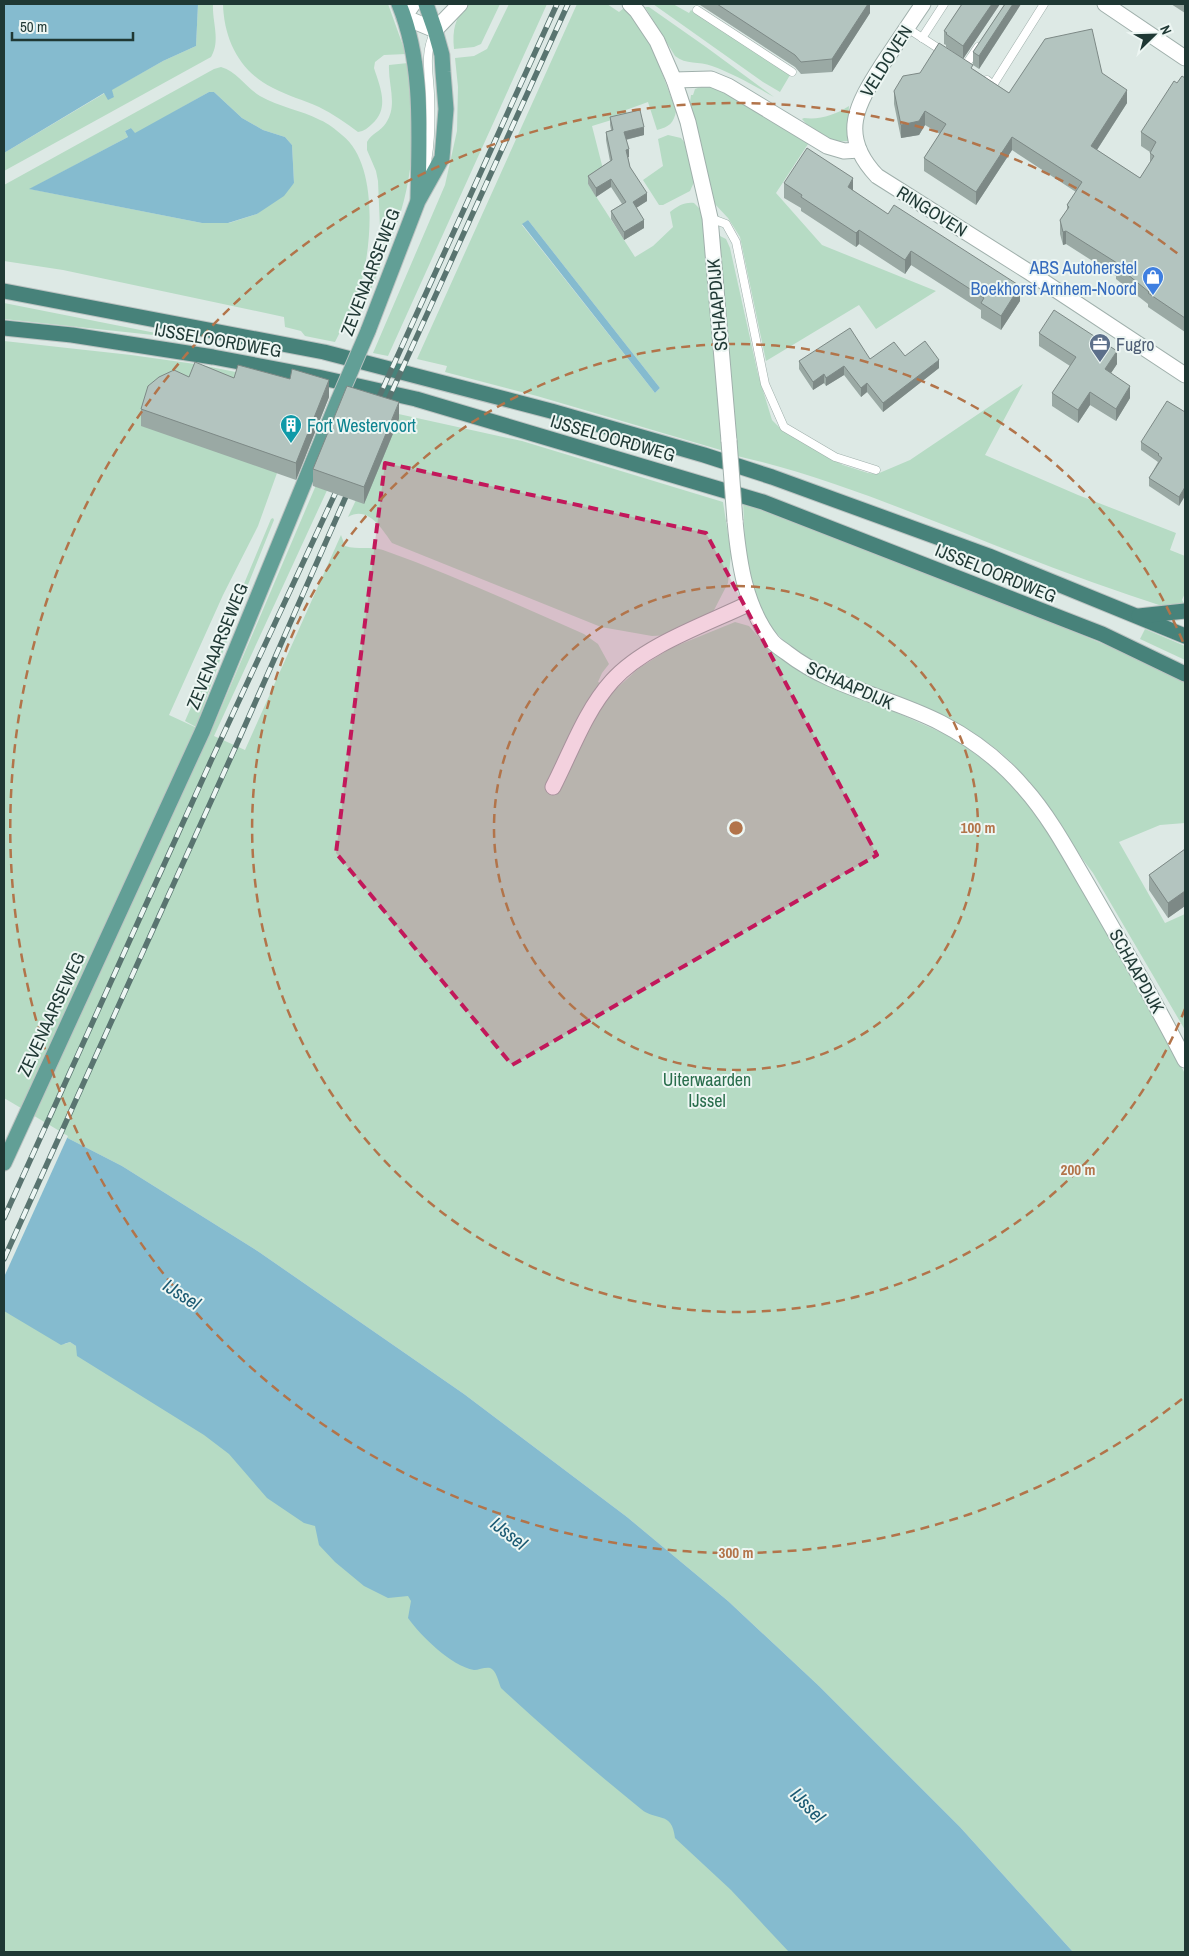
<svg xmlns="http://www.w3.org/2000/svg" width="1189" height="1956" viewBox="0 0 1189 1956" font-family="'Archivo Narrow',sans-serif">
	<rect width="100%" height="100%" fill="#dde9e5"/>
	<g fill="#b6dbc4" fill-rule="evenodd">
		<path d="M198 4H213C212 22 221 41 211 57L4 171V153L105 93 114 97 111 90 163 61 196 46Z"/>
		<path d="M223 4H388L406 54 384 55 375 62 374 68C380 87 390 108 372 124 368 128 364 131 358 132 346 123 333 114 319 107 304 100 288 96 273 88 240 72 224 40 223 4Z"/>
		<path d="M467 4H500L481 44 474 47 454 49C452 30 455 18 467 4Z"/>
		<polygon points="509,4 547,4 388,356 373,353 445,185 457,131 458,87 455,58 474,56 487,49"/>
		<path d="M577 4H607L619 12 624 8 642 30 654 51 676 111C674 123 669 127 657 130L648 102 626 110 629 120 618 118 592 126 604 173 588 184 635 257 653 246 673 227 670 212C678 206 684 202 694 203L700 209 702 216 724 451 537 396 445 372 447 366 417 359ZM528 220 660 388 655 393 522 225Z"/>
		<polygon points="653,4 673,4 689,13 691,10 790,75 780,92 763,82"/>
		<path d="M645 7H649L706 47 774 97C753 85 734 74 712 66 699 61 686 65 675 56Z"/>
		<path d="M408 63C416 110 415 166 401 211 388 251 370 291 354 329L353 328 371 283 377 255 380 228 378 181 376 171 367 150V142C371 134 381 131 386 123 398 105 388 85 389 65Z"/>
		<path d="M221 67C238 72 245 87 260 96 279 107 301 110 320 120 328 123 336 130 342 135 379 164 372 247 360 287 354 306 344 324 335 342L305 336 301 331 285 327 284 317 63 270 4 261V185L214 69ZM209 92H214L242 118 263 130 285 137 292 145 294 183 257 214 229 223H202L30 189 128 137 125 131 131 128 135 134Z"/>
		<polygon points="706,85 727,92 810,141 776,193 822,245 936,291 876,329 859,305 766,361 740,237 728,218 713,202 690,102 691,95 693,95 695,89"/>
		<path d="M849 106 847 132 848 141 832 142 810 128 802 119 804 118C820 120 835 115 849 106Z"/>
		<polygon points="668,135 681,138 685,143 695,180 690,191 663,205 659,205 643,180 663,166 658,139"/>
		<path d="M720 236 726 239 730 248 758 374 772 420 783 431 843 465 868 473 877 474 910 460 1023 384 985 455 1078 495 1176 533 1170 550 1185 556V593L1182 600 1185 605 1168 608C1097 585 1026 558 957 530 885 502 813 473 737 456L718 238Z"/>
		<polygon points="4,303 181,338 4,319"/>
		<path d="M4 341 131 355 195 364 292 383 277 473 258 526 223 595 169 715 210 734 351 403 364 410 214 736 245 750 341 535 345 546C358 550 370 546 383 550 451 574 518 605 584 634L598 644 609 664 602 673 598 682 616 689 639 668 671 648 735 622 749 626 769 649 800 670 954 738 997 770 1025 799 1048 831 1162 1026 1185 1074V1952H1073L960 1827 819 1686 728 1601 627 1517 464 1394 259 1252 122 1166 50 1129 4 1100Z"/>
		<path d="M394 413 522 441 723 502 731 554 728 583 712 614 672 635 652 636 601 627 392 543C382 529 368 505 348 517L395 417Z"/>
		<path d="M743 503 995 599 1185 678V823L1160 825 1119 842 1165 923 1185 914V1030L1093 873C1062 833 1040 786 1001 753 983 738 959 723 937 713 871 683 780 671 753 593 744 568 745 530 743 503Z"/>
		<polygon points="273,518 274,520 239,607 196,727 185,721 218,646 271,519"/>
		<polygon points="1145,629 1185,646 1185,660 1140,639"/>
		<polygon points="4,1307 65,1344 70,1342 203,1429 304,1514 408,1583 661,1805 806,1952 4,1952"/>
	</g>
	<g fill="#85bbcf">
		<polygon points="4,4 198,4 196,46 163,61 112,90 114,97 108,100 104,93 4,153"/>
		<polygon points="209,92 214,92 242,118 263,130 285,137 292,145 294,183 284,196 257,214 228,223 202,223 29,189 128,137 125,131 131,128 135,133"/>
		<polygon points="528,220 660,388 655,393 522,224"/>
		<path d="M4 1100 50 1129 122 1166 259 1252 464 1394 627 1517 728 1601 819 1686 960 1827 1073 1952H789L731 1890 675 1838C672 1810 656 1822 641 1809 593 1770 546 1730 501 1688 499 1683 497 1674 493 1670 489 1665 480 1670 474 1670 451 1666 421 1636 408 1618L411 1601 408 1596 388 1598 364 1586 335 1562 319 1545 315 1526 304 1523 267 1498 229 1454 204 1435 77 1356 76 1346 70 1342 61 1345 4 1311Z"/>
	</g>
	<polygon fill="#dde9e5" points="4,1098 68,1136 4,1277"/>
	<g fill="none" stroke-linecap="round" stroke-linejoin="round">
		<g stroke="#a0b0ac" stroke-width="9">
			<g id="service">
				<polyline points="697,10 792,72"/>
				<polyline points="907,28 944,52"/>
				<polyline points="922,38 944,4"/>
				<polyline points="965,66 978,47"/>
				<polyline points="987,80 993,85 1044,4"/>
				<path d="M423 179C431 152 431 122 430 94 429 71 424 55 434 33"/>
				<polyline points="710,218 726,224 736,242 765,384 784,427 835,457 876,470"/>
			</g>
		</g>
		<g stroke="#a0b0ac" stroke-width="17">
			<g id="minor">
				<polyline points="630,4 637,11 657,41 674,80 688,122 710,218 729,441"/>
				<path d="M923 4C910 23 897 43 884 62 858 103 837 134 877 176L1029 272 1185 375"/>
				<polyline points="1105,4 1185,58"/>
				<polyline points="674,80 711,79 728,86 827,146 844,151 859,150"/>
				<path d="M735 521C739 563 745 607 772 641 776 646 782 649 787 653 832 688 891 697 941 723 972 739 1001 761 1024 788 1050 817 1070 855 1090 889 1123 946 1155 1002 1185 1060"/>
				<path d="M553 787C571 752 585 711 612 681 644 645 707 624 750 603"/>
			</g>
		</g>
		<g stroke="#a0b0ac" stroke-width="17">
			<polyline id="tertiary" points="413,4 404,17 435,30 460,4"/>
		</g>
		<g stroke="#bcc3c2" stroke-width="17">
			<g id="primary">
				<path d="M399 4C424 65 419 134 418 199"/>
				<polyline points="368,331 418,201 442,158 446,109 443,72 442,55 435,30 426,4"/>
				<polyline points="4,1163 203,730 337,403"/>
			</g>
		</g>
		<g stroke="#bcc3c2" stroke-width="17">
			<g id="trunk">
				<polyline points="4,291 324,352 551,411 704,455 772,477 989,556 1185,636"/>
				<polyline points="4,328 72,335 213,357 318,377 416,399 763,502 1102,634 1185,674"/>
				<polyline points="1139,616 1185,611"/>
			</g>
		</g>
		<use href="#service" stroke="#fff" stroke-width="8"/>
		<use href="#minor" stroke="#fff" stroke-width="15"/>
		<use href="#tertiary" stroke="#fff" stroke-width="15"/>
		<use href="#primary" stroke="#629f96" stroke-width="15"/>
		<use href="#trunk" stroke="#47827a" stroke-width="15"/>
		<g stroke="#597470" stroke-width="5.5">
			<g id="rail">
				<polyline points="374,408 557,4"/>
				<polyline points="383,411 568,4"/>
				<polyline points="4,1218 210,763 341,481"/>
				<polyline points="4,1259 236,746 351,485"/>
			</g>
		</g>
		<use href="#rail" stroke="#edf6f3" stroke-width="4" stroke-dasharray="11" stroke-linecap="butt"/>
		<g stroke="#a0b0ac" stroke-width="17" stroke-linecap="butt">
			<polyline id="minor-bridge" points="729,441 735,521"/>
		</g>
		<g stroke="#bcc3c2" stroke-width="17" stroke-linecap="butt">
			<polyline id="primary-bridge" points="337,403 368,331"/>
		</g>
		<use href="#minor-bridge" stroke="#fff" stroke-width="15"/>
		<use href="#primary-bridge" stroke="#629f96" stroke-width="15"/>
	</g>
	<g fill="#9aa9a4">
		<polygon points="696,4 870,4 870,13 832,72 801,74 795,67 700,5 696,5"/>
		<polygon points="962,4 1000,4 963,59 946,47 946,45 944,44 944,31"/>
		<polygon points="1005,4 1021,4 979,69 973,65 973,52"/>
		<polygon points="1171,4 1185,4 1185,13"/>
		<polygon points="973,69 1009,93 1102,73 1127,103 1097,150 1140,178 1150,163 1150,152 1141,146 1141,132 1177,83 1185,78 1185,332 1148,307 1148,304 1116,279 1116,276 1066,244 1063,245 1060,234 1060,220 1067,210 1067,205 1076,192 1012,150 976,205 924,171 924,158 940,134 925,125 919,135 901,138 894,104 894,91"/>
		<polygon points="610,117 644,135 626,140 629,157 628,157 630,167 647,201 636,208 644,228 624,240 611,219 611,211 622,204 611,187 596,197 588,184 588,176 610,161 606,140 606,132 611,130 610,125"/>
		<polygon points="784,183 853,191 1020,301 1001,330 981,318 981,310 911,265 905,274 859,244 856,247 801,211 801,208 784,198"/>
		<polygon points="1039,333 1117,364 1111,373 1130,398 1116,421 1090,405 1078,423 1052,406 1052,393 1070,366 1039,346"/>
		<polygon points="905,356 939,368 883,412 867,392 861,397 844,375 826,386 824,383 813,390 799,369 799,361 870,359"/>
		<polygon points="189,377 234,378 329,397 296,480 141,426 141,409"/>
		<polygon points="1185,412 1179,506 1149,486 1149,478 1158,462 1141,450 1141,442"/>
		<polygon points="399,419 364,504 313,486 313,469"/>
		<polygon points="1185,849 1185,907 1185,906 1168,918 1149,890 1149,875"/>
	</g>
	<g fill="#7d8986">
		<polygon points="868,4 870,4 870,13 832,72 832,59"/>
		<polygon points="992,4 1000,4 963,59 963,46"/>
		<polygon points="1013,4 1021,4 979,69 979,56"/>
		<polygon points="1127,90 1127,103 1091,159 1091,146"/>
		<polygon points="925,111 925,125 919,135 901,138 901,125"/>
		<polygon points="644,127 644,135 624,140 624,132"/>
		<polygon points="1012,137 1012,150 976,205 976,192"/>
		<polygon points="629,149 629,157 626,158 626,150"/>
		<polygon points="853,178 853,192 848,187"/>
		<polygon points="611,179 611,187 596,197 596,188"/>
		<polygon points="647,193 647,201 633,210 633,202"/>
		<polygon points="644,220 644,228 624,240 624,232"/>
		<polygon points="859,230 859,244 856,247 856,233"/>
		<polygon points="1066,231 1066,244 1063,245 1063,232"/>
		<polygon points="911,251 911,265 905,274 905,260"/>
		<polygon points="1020,286 1020,301 1001,330 1001,316"/>
		<polygon points="1117,351 1117,364 1105,382 1105,369"/>
		<polygon points="939,360 939,368 883,412 883,403"/>
		<polygon points="844,366 844,375 826,386 826,378"/>
		<polygon points="824,374 824,383 813,390 813,382"/>
		<polygon points="329,380 329,397 296,480 296,463"/>
		<polygon points="867,383 867,392 861,397 861,388"/>
		<polygon points="1130,386 1130,398 1116,421 1116,409"/>
		<polygon points="1090,392 1090,405 1078,423 1078,410"/>
		<polygon points="399,402 399,419 364,504 364,487"/>
		<polygon points="1185,487 1185,496 1179,506 1179,497"/>
		<polygon points="1185,891 1185,906 1168,918 1168,903"/>
	</g>
	<g fill="#b3c4bf" stroke="#7d8986">
		<polygon points="717,4 868,4 832,59 801,62 795,55"/>
		<polygon points="962,4 992,4 963,46 946,34 947,33 944,31"/>
		<polygon points="1005,4 1013,4 979,56 973,52"/>
		<polygon points="1092,29 1102,73 1127,90 1091,146 1140,178 1154,156 1150,153 1156,142 1141,132 1174,81 1177,83 1182,76 1185,78 1185,318 1148,293 1149,292 1116,265 1117,263 1066,231 1063,232 1060,220 1069,207 1067,205 1082,182 1012,137 976,192 924,158 946,124 925,111 919,121 901,125 894,91 903,76 920,73 939,43 973,65 971,68 1009,93 1045,39"/>
		<polygon points="640,110 644,127 624,132 629,149 626,150 630,167 647,193 633,202 644,220 624,232 611,211 626,202 611,179 596,188 588,176 612,160 606,132 613,130 610,117"/>
		<polygon points="807,148 853,178 848,187 888,214 894,205 1020,286 1001,316 981,303 984,298 911,251 905,260 859,230 856,233 801,197 802,195 784,183"/>
		<polygon points="1054,310 1117,351 1105,369 1130,386 1116,409 1090,392 1078,410 1052,393 1076,357 1039,333"/>
		<polygon points="850,328 870,359 894,342 905,356 925,341 939,360 883,403 867,383 861,388 844,366 826,378 824,374 813,382 799,361"/>
		<polygon points="195,362 234,378 238,365 290,379 292,369 329,380 296,463 141,409 148,386 159,377 174,370 189,377"/>
		<polygon points="347,386 399,402 364,487 313,469"/>
		<polygon points="1167,401 1185,412 1185,487 1179,497 1149,478 1162,458 1158,455 1159,454 1141,442"/>
		<polygon points="1185,849 1185,892 1185,891 1168,903 1149,875"/>
	</g>
	<path fill="#c2185b" fill-opacity="0.2" stroke="#c2185b" stroke-width="4" stroke-dasharray="10 6" stroke-linejoin="round" d="M385 463 706 533 877 855 512 1065 336 853Z"/>
	<g fill="none" stroke="#b2744a" stroke-width="2.5" stroke-dasharray="9 6">
		<circle cx="736" cy="828" r="242"/>
		<path d="M1185 1009A484 484 0 1 1 1185 647"/>
		<path d="M1182 1399A725 725 0 1 1 1182 257"/>
	</g>
	<defs>
		<g id="shop-pin" transform="scale(1.125)"><path d="M0 17L-7.5 6A9.5 9.5 0 1 1 7.5 6Z" fill="#3f7fe0" stroke="#edf6f3"/><path d="M-5-2.5h2.3a2.7 3.5 0 0 1 5.4 0H5L5.5 6h-11ZM-1.5-2.5h3a1.5 2.3 0 0 0-3 0Z" fill="#fff"/></g>
		<g id="office-pin" transform="scale(1.125)"><path d="M0 17L-7.5 6A9.5 9.5 0 1 1 7.5 6Z" fill="#5c6f8a" stroke="#edf6f3"/><path d="M-6-3h4V-5.5h4V-3h4V5H-6ZM-1-4.5V-3h2v-1.5ZM-6 0V1H6V0Z" fill="#fff"/></g>
		<g id="building-pin" transform="scale(1.125)"><path d="M0 17L-7.5 6A9.5 9.5 0 1 1 7.5 6Z" fill="#0f9aa8" stroke="#edf6f3"/><path d="M-4-6H4V6H1V3H-1V6H-4ZM-2.5-4.3h1.7v1.8h-1.7ZM.8-4.3h1.7v1.8H.8ZM-2.5-1h1.7V.8h-1.7ZM.8-1h1.7V.8H.8Z" fill="#fff"/></g>
	</defs>
	<g fill-rule="evenodd">
		<use href="#shop-pin" x="1153" y="277"/>
		<use href="#office-pin" x="1100" y="344"/>
		<use href="#building-pin" x="291" y="425"/>
	</g>
	<g text-anchor="middle" dominant-baseline="central" stroke-width="4" stroke-linejoin="round" paint-order="stroke">
		<g font-size="18" fill="#1f3834" stroke="#edf6f3">
			<text transform="translate(886 61) rotate(-58)">VELDOVEN</text>
			<text transform="translate(932 211) rotate(32)">RINGOVEN</text>
			<text transform="translate(370 272) rotate(-69)">ZEVENAARSEWEG</text>
			<text transform="translate(717 305) rotate(-95)">SCHAAPDIJK</text>
			<text transform="translate(218 340) rotate(10)">IJSSELOORDWEG</text>
			<text transform="translate(613 438) rotate(16)">IJSSELOORDWEG</text>
			<text transform="translate(996 573) rotate(22)">IJSSELOORDWEG</text>
			<text transform="translate(217 646) rotate(-68)">ZEVENAARSEWEG</text>
			<text transform="translate(850 685) rotate(24)">SCHAAPDIJK</text>
			<text transform="translate(1137 971) rotate(61)">SCHAAPDIJK</text>
			<text transform="translate(51 1014) rotate(-65)">ZEVENAARSEWEG</text>
		</g>
		<g font-size="18" fill="#366cbe" stroke="#edf6f3" text-anchor="end">
			<text x="1137" y="267">ABS Autoherstel<tspan x="1137" dy="21">Boekhorst Arnhem-Noord</tspan></text>
		</g>
		<g font-size="18" fill="#4e5e75" stroke="#edf6f3" text-anchor="start">
			<text x="1116" y="344">Fugro</text>
		</g>
		<g font-size="18" fill="#0d838f" stroke="#edf6f3" text-anchor="start">
			<text x="307" y="425">Fort Westervoort</text>
		</g>
		<g font-size="18" fill="#2a6e4d" stroke="#edf6f3">
			<text x="707" y="1079">Uiterwaarden<tspan x="707" dy="21">IJssel</tspan></text>
		</g>
		<g font-size="19" font-style="italic" fill="#1b5a73" stroke="#edf6f3">
			<text transform="translate(182 1294) rotate(33)">IJssel</text>
			<text transform="translate(509 1533) rotate(38)">IJssel</text>
			<text transform="translate(808 1805) rotate(46)">IJssel</text>
		</g>
	</g>
	<circle cx="736" cy="828" r="8" fill="#b2744a" stroke="#edf6f3" stroke-width="2.5"/>
	<g font-size="15" text-anchor="middle" font-weight="bold" fill="#b2744a" stroke="#edf6f3" stroke-width="4" stroke-linejoin="round" paint-order="stroke">
		<text x="978" y="833">100 m</text>
		<text x="1078" y="1175">200 m</text>
		<text x="736" y="1558">300 m</text>
	</g>
	<rect width="1189" height="1956" fill="none" stroke="#1f3834" stroke-width="10"/>
	<g transform="translate(1154 35) rotate(67)" stroke="#edf6f3" stroke-width="4" paint-order="stroke">
	<path d="M0-4L9 19L0 12L-9 19Z" fill="#1f3834"/>
	<text y="-8" font-size="14" font-weight="bold" text-anchor="middle" fill="#1f3834">N</text>
	</g>
	<path d="M12 32v8h121v-8" fill="none" stroke="#1f3834" stroke-width="2.5"/>
	<text x="20" y="32" font-size="15" fill="#1f3834" stroke="#edf6f3" stroke-width="4" paint-order="stroke">50 m</text>
</svg>
